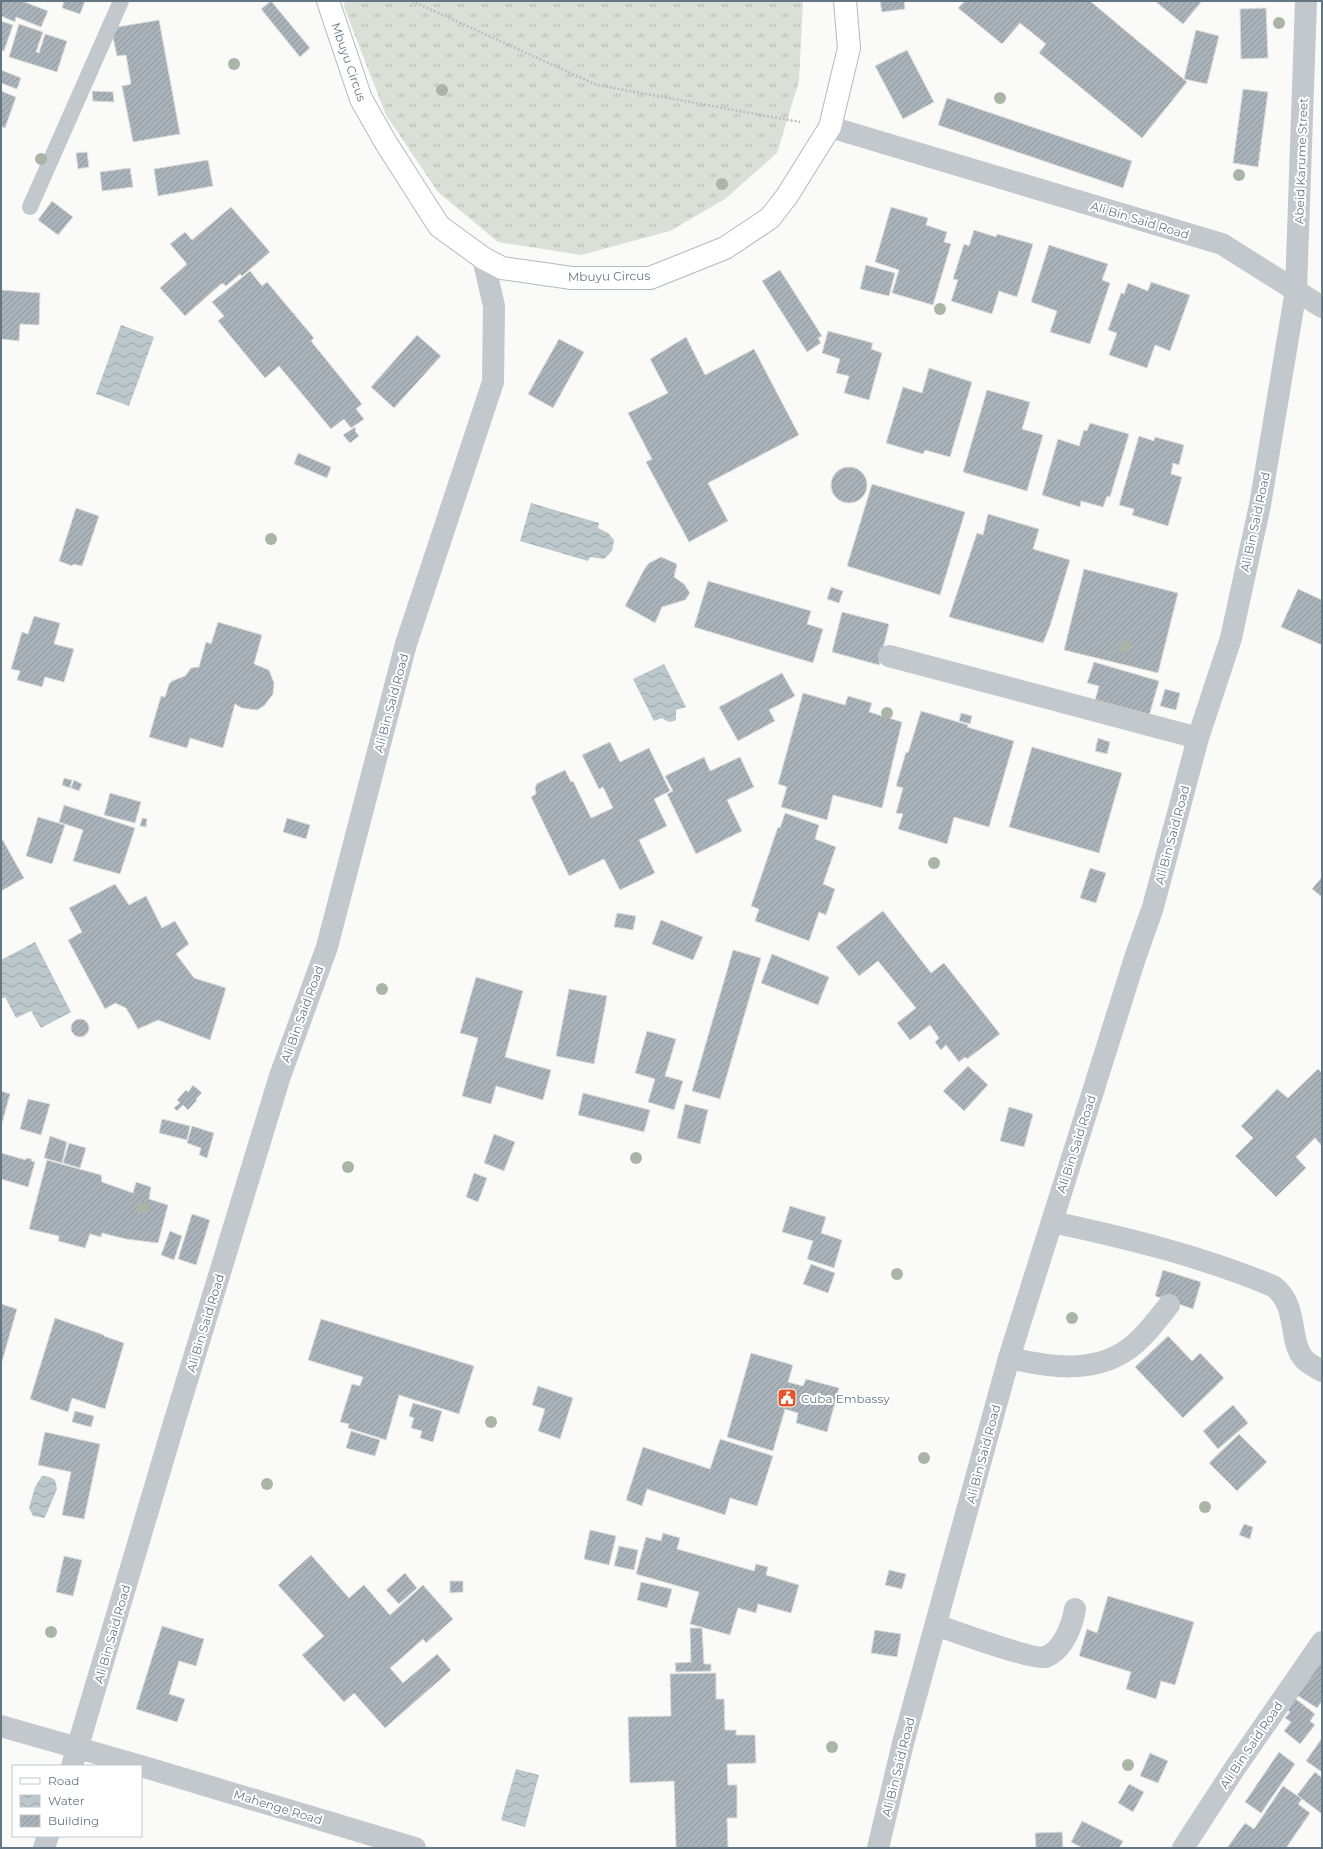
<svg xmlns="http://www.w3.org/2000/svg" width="1323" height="1849" viewBox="0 0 1323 1849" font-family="Montserrat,sans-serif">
	<defs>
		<pattern id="grass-tufts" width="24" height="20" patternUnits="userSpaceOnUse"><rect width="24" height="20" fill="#dadfd7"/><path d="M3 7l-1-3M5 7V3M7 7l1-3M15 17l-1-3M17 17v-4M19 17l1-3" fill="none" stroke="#b4b9b4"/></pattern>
		<pattern id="water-waves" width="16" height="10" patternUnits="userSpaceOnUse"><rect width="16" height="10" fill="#bbc7cb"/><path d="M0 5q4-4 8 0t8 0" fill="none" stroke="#9ca6aa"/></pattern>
		<pattern id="building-hatch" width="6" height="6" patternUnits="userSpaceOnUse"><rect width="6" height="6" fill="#aab3b9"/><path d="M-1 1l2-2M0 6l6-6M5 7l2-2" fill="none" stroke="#8e969c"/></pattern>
	</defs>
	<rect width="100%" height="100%" fill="#fafaf8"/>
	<polygon fill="url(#grass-tufts)" points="345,1 803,1 799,81 777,153 725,199 670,231 581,255 498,242 438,192 386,115 344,7"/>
	<g fill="url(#water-waves)">
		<polygon points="121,325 154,337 129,406 96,394"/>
		<polygon points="531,503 599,523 598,528 608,533 614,540 612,551 604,559 590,557 588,561 520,541"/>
		<path d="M664 664 686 707 676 710V720C670 723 667 722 662 718L654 721 633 679Z"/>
		<polygon points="35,942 71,1012 41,1028 31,1011 16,1018 5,997 1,999 1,960"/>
		<polygon points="42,1476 50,1477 55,1480 57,1489 46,1515 44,1518 33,1516 29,1508 35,1487"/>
		<polygon points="516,1769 539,1775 525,1827 501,1820"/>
	</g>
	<g fill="url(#building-hatch)" stroke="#dcdcda">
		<polygon points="1,1 22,1 48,11 41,27 16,17 15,22 1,16"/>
		<polygon points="64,1 85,1 80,14 62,8"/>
		<polygon points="271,1 310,48 300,57 261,9"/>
		<polygon points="880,1 904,1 905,9 882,12"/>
		<polygon points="965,1 1090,1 1187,82 1142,138 1039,53 1046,44 1020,23 1002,44 958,8"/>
		<polygon points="1155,1 1202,1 1183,24"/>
		<polygon points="1266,8 1268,58 1241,59 1240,9"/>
		<polygon points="159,20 180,134 133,142 122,86 131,84 126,55 117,56 111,28"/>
		<polygon points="1,21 13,25 4,51 1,50"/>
		<polygon points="19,24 43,32 36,52 39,53 45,34 67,41 57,72 9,57"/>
		<polygon points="1196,30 1219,36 1207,84 1184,79"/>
		<polygon points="907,50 934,102 903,119 875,66"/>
		<polygon points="1,70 21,78 17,89 1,83"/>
		<polygon points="1243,89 1268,92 1258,167 1233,163"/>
		<polygon points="1,91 16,97 5,128 1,126"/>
		<polygon points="92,91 113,92 114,102 93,101"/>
		<polygon points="947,98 1132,161 1123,188 938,125"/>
		<polygon points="87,152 89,167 78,169 76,153"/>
		<polygon points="208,160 213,186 158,196 154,169"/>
		<polygon points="130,168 133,187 102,191 100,172"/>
		<polygon points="52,201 73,217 58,235 38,220"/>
		<polygon points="231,207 270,252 242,276 240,274 226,286 222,283 185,316 160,288 187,264 170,244 185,232 192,240"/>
		<polygon points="891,207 928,218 926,225 947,232 944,242 951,244 933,305 892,293 899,270 875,262"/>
		<polygon points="974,230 996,237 997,234 1033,244 1017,297 999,291 992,314 951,301 958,280 953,279 964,244 969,246"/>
		<polygon points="1049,245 1108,264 1102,280 1110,283 1090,344 1050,332 1057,311 1031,302"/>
		<polygon points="866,265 895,273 889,296 860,289"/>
		<polygon points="780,270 822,336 818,338 821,343 807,352 762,281"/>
		<polygon points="250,271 262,286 267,282 314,338 311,341 362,404 356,409 364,419 351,428 344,419 331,429 279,366 265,378 218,321 224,316 212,302"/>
		<polygon points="1151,282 1190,295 1170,351 1155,345 1147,368 1109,355 1117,333 1108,330 1121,293 1124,294 1128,283 1148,291"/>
		<polygon points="1,290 40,293 39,325 20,324 19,341 1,339"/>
		<polygon points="828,331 873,343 871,349 882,353 869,400 844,393 849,376 836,373 840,359 822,353"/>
		<polygon points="417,335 441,356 394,408 371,387"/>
		<polygon points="686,337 705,375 754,349 799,435 708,483 728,521 689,542 646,462 652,459 628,413 668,393 650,359"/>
		<polygon points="559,339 584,352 553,408 528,394"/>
		<polygon points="929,368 972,382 950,457 925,450 923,454 886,443 903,387 922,393"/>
		<polygon points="987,390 1030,402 1022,429 1043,435 1027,491 963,472"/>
		<polygon points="1090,423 1129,434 1110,497 1107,496 1103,507 1081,501 1080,507 1042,495 1058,439 1079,446 1084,430 1087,431"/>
		<polygon points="355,427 356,430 355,431 359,436 350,443 343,435"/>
		<polygon points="1139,436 1154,441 1155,437 1184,445 1179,465 1173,463 1171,474 1182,477 1168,526 1132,515 1134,509 1119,505"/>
		<polygon points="298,453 331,467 327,478 294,464"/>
		<circle cx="849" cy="485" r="18"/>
		<polygon points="872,484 965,512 940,595 847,566"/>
		<polygon points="76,508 99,516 82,566 73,564 72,566 59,561"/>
		<polygon points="988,514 1039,529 1033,549 1070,560 1050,626 1043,643 949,617 977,533 983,535"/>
		<polygon points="661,557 677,564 674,577 684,584 690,593 685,600 662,607 655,623 625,606 645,568 649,563"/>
		<polygon points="1084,569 1178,593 1158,673 1064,650"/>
		<polygon points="708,581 811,611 807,624 823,629 813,663 694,627"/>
		<polygon points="831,587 843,591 839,603 827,599"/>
		<polygon points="1298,589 1322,600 1322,645 1281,627"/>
		<polygon points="842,612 889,624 879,665 832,652"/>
		<polygon points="34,616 60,623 54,644 74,649 64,682 45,677 42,687 17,680 20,671 11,669 22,632 28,634"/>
		<polygon points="218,622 262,635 254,664 269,670 274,683 273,694 264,706 257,710 242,708 235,704 223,748 190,738 187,748 149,737 161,696 165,697 169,684 172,681 185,676 191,668 199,667 206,642 211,644"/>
		<polygon points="1094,662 1159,681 1149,716 1095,700 1099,686 1087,683"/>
		<polygon points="782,673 795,696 769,710 775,721 738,741 719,707"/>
		<polygon points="1165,689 1180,693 1176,710 1160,706"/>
		<polygon points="803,693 845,705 848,696 872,703 869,712 902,722 882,808 833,795 827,820 781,807 787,787 778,784"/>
		<polygon points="921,711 968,725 967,727 1014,741 989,827 954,817 947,844 898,829 903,814 896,813 903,788 896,786 906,752 908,753"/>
		<polygon points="961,713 972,716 970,724 959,721"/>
		<polygon points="1098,738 1110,742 1107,754 1095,751"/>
		<polygon points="610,742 620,762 649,748 670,791 654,799 667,826 639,840 655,873 620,890 604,859 569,876 531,797 536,794 535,787 537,785 536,784 565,770 571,782 573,781 591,818 613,808 603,787 599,789 582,755"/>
		<polygon points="1032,747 1122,773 1099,853 1009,827"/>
		<polygon points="704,757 710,771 740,757 754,787 727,800 742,831 696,854 667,794 673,791 665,776"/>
		<polygon points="64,778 72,780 70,788 62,785"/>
		<polygon points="74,780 82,784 79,791 71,788"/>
		<polygon points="110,793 141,802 135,823 104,815"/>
		<polygon points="64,805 135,828 120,874 73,861 83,830 59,822"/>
		<polygon points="785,813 819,825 815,839 836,847 823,884 835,889 826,915 819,912 809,941 755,921 759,909 751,906 778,827 780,828"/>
		<polygon points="38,817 65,825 52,864 26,856"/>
		<polygon points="142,818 147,819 146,827 140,826"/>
		<polygon points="287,818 310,825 306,839 283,832"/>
		<polygon points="1,837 24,878 1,891"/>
		<polygon points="1090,868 1106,873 1096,903 1080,898"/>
		<polygon points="1322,877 1322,897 1312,889"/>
		<polygon points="115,884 129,905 146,896 162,928 175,921 189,944 176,954 194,978 226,988 210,1040 158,1020 138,1029 126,1008 115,1003 105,1009 68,940 82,932 69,908"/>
		<polygon points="883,911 931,973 944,963 1000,1034 967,1059 965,1057 959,1062 946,1045 941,1050 935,1042 939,1038 930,1025 910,1040 897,1023 916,1008 878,961 859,976 836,947"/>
		<polygon points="617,913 636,916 633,930 614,927"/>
		<polygon points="661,920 703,937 693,960 652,944"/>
		<polygon points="733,950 761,958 720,1099 692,1091"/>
		<polygon points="772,954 829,977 818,1005 761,983"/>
		<polygon points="476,977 523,991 505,1057 551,1070 543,1100 496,1086 491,1104 462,1096 478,1038 460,1033"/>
		<polygon points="569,989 607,996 594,1064 556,1056"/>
		<circle cx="80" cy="1028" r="9"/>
		<polygon points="647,1031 676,1039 665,1076 683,1081 674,1110 648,1102 655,1079 635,1073"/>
		<polygon points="968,1066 988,1085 964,1111 943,1091"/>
		<polygon points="1318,1069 1322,1073 1322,1146 1315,1138 1296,1157 1306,1168 1276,1197 1235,1156 1253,1138 1241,1126 1277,1089 1288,1098"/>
		<polygon points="193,1085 202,1093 196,1099 197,1100 188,1110 183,1105 177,1111 174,1108 180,1103 177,1100 186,1090 188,1092"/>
		<polygon points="1,1091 10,1094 1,1127"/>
		<polygon points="583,1093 650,1110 644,1132 578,1115"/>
		<polygon points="28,1099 50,1104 41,1135 20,1129"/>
		<polygon points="685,1104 708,1110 700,1144 677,1138"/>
		<polygon points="1009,1107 1033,1114 1024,1147 1000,1141"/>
		<polygon points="162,1119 190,1126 187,1140 159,1133"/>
		<polygon points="192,1126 214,1133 207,1158 199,1155 201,1148 187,1143"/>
		<polygon points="494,1134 515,1142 504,1171 484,1163"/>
		<polygon points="50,1136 67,1142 62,1163 44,1158"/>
		<polygon points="69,1143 86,1148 80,1168 63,1163"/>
		<polygon points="1,1153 26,1160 26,1158 32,1159 31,1161 35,1162 28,1187 1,1179"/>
		<polygon points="47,1160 101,1175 102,1182 133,1193 136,1182 151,1187 149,1199 168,1205 158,1243 126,1239 102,1233 101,1237 90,1234 85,1248 58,1241 59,1236 29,1229"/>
		<polygon points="474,1173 487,1178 478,1202 466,1197"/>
		<polygon points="790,1206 826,1217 821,1233 842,1240 834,1268 807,1259 813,1241 782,1232"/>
		<polygon points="192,1214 210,1220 196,1265 178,1259"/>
		<polygon points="170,1231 182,1236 174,1260 161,1255"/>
		<polygon points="811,1264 835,1273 828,1293 803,1284"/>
		<polygon points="1163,1270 1201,1282 1193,1309 1155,1296"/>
		<polygon points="1,1304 17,1309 1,1365"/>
		<polygon points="55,1318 104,1335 104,1336 124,1343 105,1409 72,1398 68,1412 30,1399"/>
		<polygon points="321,1319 474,1366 459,1414 399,1395 386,1440 348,1428 349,1424 340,1422 352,1384 360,1386 363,1377 308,1360"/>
		<polygon points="1168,1336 1192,1361 1200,1353 1224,1378 1183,1418 1135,1367"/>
		<polygon points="751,1353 793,1365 788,1382 803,1386 806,1379 839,1388 827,1432 796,1423 798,1413 785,1409 773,1451 727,1437"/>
		<polygon points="538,1386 573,1398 560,1439 538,1431 545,1409 532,1405"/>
		<polygon points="413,1403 442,1411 433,1442 420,1438 422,1431 411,1428 414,1418 409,1416"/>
		<polygon points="1233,1405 1248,1423 1218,1449 1203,1431"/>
		<polygon points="75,1411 94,1416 91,1427 72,1422"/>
		<polygon points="351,1431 380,1440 375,1456 346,1448"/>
		<polygon points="45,1432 100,1444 84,1519 62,1515 71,1472 38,1465"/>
		<polygon points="1239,1434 1267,1462 1237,1491 1209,1463"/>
		<polygon points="720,1439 773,1456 757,1506 730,1498 725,1515 647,1489 642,1506 626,1500 643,1447 710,1469"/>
		<polygon points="1244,1524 1253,1527 1250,1539 1239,1535"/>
		<polygon points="590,1530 616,1536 609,1565 584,1559"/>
		<polygon points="663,1533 680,1538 677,1549 754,1571 756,1564 768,1567 766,1575 799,1585 791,1613 758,1604 756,1613 738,1608 730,1635 690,1624 699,1592 636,1574 646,1537 661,1541"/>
		<polygon points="619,1546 638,1550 634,1570 614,1566"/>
		<polygon points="311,1555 349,1598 364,1585 390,1615 423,1585 453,1619 426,1643 423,1639 390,1668 403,1683 437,1654 451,1670 385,1728 354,1693 344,1702 302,1655 324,1636 278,1585"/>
		<polygon points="64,1556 82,1560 73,1596 56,1592"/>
		<polygon points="889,1570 906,1574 902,1589 885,1585"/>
		<polygon points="405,1573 417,1588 399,1604 386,1590"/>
		<polygon points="450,1581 463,1581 463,1592 450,1593"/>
		<polygon points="641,1582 672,1589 667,1608 637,1600"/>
		<polygon points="1108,1596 1194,1622 1175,1685 1161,1681 1156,1699 1126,1689 1131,1672 1079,1656 1087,1629 1097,1633"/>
		<polygon points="162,1626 204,1639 196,1666 179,1661 169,1694 185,1699 177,1722 136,1709"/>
		<polygon points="690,1628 702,1628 704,1664 711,1664 711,1671 676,1672 675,1663 691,1662"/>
		<polygon points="875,1630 901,1634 897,1657 871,1653"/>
		<polygon points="1322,1647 1322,1701 1317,1708 1292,1692"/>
		<polygon points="716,1673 716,1699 724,1699 725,1730 736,1730 736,1735 755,1735 756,1763 727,1764 728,1785 737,1785 737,1818 727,1818 728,1848 676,1848 674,1781 630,1783 628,1717 671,1716 670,1674"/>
		<polygon points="1292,1696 1315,1714 1310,1721 1315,1725 1300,1744 1284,1731 1291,1722 1285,1718 1290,1712 1284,1707"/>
		<polygon points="1322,1738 1322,1772 1306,1761"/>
		<polygon points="1279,1752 1295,1764 1261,1813 1245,1802"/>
		<polygon points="1150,1753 1168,1761 1158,1783 1140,1776"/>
		<polygon points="1315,1772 1322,1778 1322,1814 1297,1795"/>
		<polygon points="1129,1784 1144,1792 1133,1812 1118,1803"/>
		<polygon points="1283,1786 1302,1799 1298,1804 1310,1813 1286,1848 1227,1848 1245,1823 1254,1829"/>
		<polygon points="1082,1821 1123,1841 1119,1848 1083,1848 1071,1842"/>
		<polygon points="1062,1832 1063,1848 1036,1848 1035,1833"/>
	</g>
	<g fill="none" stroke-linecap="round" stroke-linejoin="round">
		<g stroke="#b3babf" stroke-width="24">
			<polyline id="secondary" points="328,1 361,99 386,143 439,226 483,258 502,268 572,278 650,278 725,248 770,218 787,196 830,127 849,48 845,1"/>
		</g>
		<polyline stroke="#bbbfc2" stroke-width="2.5" stroke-dasharray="2 2" stroke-linecap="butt" points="412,1 597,85 800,122"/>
		<polyline stroke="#c3c8cc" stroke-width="16" points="30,207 121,1"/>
		<g stroke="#c3c8cc" stroke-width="22">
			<polyline points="830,127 1222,244 1322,307"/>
			<polyline points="889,656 1198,738"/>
			<path d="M1052 1222C1127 1238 1201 1256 1273 1286 1300 1305 1287 1344 1306 1361 1311 1365 1317 1368 1322 1371"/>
			<path d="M1009 1358C1048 1367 1092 1374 1127 1350 1143 1339 1157 1320 1169 1305"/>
			<path d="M936 1625C953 1631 1033 1660 1045 1657 1063 1651 1072 1626 1075 1609"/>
			<polyline points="1,1726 141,1766"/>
			<polyline points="72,1766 174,1423 280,1076 327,947 406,644 493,382 494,306 483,258"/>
			<polyline points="141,1766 415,1848"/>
			<polyline points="44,1848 48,1836"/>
			<polyline points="878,1848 903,1743 1009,1358 1135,958 1153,907 1198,738 1231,638 1260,505 1296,290 1306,1"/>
			<polyline points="1183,1848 1235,1768 1322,1642"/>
		</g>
		<use href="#secondary" stroke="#fff" stroke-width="22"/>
	</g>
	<g fill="#aab4a7">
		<circle cx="1279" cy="23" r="6"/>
		<circle cx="234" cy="64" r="6"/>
		<circle cx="442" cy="90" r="6"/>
		<circle cx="1000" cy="98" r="6"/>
		<circle cx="41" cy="159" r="6"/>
		<circle cx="1239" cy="175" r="6"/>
		<circle cx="722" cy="184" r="6"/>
		<circle cx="940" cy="309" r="6"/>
		<circle cx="271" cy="539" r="6"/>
		<circle cx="1125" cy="647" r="6"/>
		<circle cx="887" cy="713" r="6"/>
		<circle cx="934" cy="863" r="6"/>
		<circle cx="382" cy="989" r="6"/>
		<circle cx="636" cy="1158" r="6"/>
		<circle cx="348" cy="1167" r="6"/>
		<circle cx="143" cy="1208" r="6"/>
		<circle cx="897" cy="1274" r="6"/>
		<circle cx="1072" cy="1318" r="6"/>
		<circle cx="491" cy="1422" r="6"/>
		<circle cx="924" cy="1458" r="6"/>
		<circle cx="267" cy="1484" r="6"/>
		<circle cx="1205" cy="1507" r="6"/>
		<circle cx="51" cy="1632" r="6"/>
		<circle cx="832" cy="1747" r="6"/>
		<circle cx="1128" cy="1765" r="6"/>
	</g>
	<defs>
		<g id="civic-square" transform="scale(1)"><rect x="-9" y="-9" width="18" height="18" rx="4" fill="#e4572e" stroke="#fff"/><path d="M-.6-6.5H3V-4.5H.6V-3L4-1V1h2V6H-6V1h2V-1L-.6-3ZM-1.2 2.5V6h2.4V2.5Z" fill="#fff"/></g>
	</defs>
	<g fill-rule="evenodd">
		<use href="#civic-square" x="787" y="1398"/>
	</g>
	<g text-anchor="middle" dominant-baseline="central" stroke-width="4" stroke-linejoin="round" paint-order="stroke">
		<g font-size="12" fill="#657683" stroke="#fff">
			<text transform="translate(349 62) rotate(71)">Mbuyu Circus</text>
			<text transform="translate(1301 161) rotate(-88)">Abeid Karume Street</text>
			<text transform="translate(1140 220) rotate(17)">Ali Bin Said Road</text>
			<text transform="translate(609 276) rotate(-1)">Mbuyu Circus</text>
			<text transform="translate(1255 522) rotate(-78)">Ali Bin Said Road</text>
			<text transform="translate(391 703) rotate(-75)">Ali Bin Said Road</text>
			<text transform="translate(1172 835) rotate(-75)">Ali Bin Said Road</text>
			<text transform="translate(302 1014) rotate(-70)">Ali Bin Said Road</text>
			<text transform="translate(1076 1144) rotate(-72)">Ali Bin Said Road</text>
			<text transform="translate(205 1323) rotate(-73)">Ali Bin Said Road</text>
			<text transform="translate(983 1454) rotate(-75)">Ali Bin Said Road</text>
			<text transform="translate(112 1634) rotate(-74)">Ali Bin Said Road</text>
			<text transform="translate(1251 1745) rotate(-56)">Ali Bin Said Road</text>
			<text transform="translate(898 1767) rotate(-76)">Ali Bin Said Road</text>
			<text transform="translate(278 1807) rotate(17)">Mahenge Road</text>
		</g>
		<g font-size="12" fill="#657683" stroke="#fff" text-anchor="start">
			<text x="801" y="1398">Cuba Embassy</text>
		</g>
	</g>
	<rect width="1323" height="1849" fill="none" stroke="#657683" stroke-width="4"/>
	<rect x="12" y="1765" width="130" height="72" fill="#ffffff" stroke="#c1c8cd"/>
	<rect x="20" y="1778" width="20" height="6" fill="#ffffff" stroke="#c1c8cd"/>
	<text x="48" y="1785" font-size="12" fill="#657683">Road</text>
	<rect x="20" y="1795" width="20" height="12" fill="url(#water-waves)" stroke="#c1c8cd"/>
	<text x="48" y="1805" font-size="12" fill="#657683">Water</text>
	<rect x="20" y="1815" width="20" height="12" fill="url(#building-hatch)" stroke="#c1c8cd"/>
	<text x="48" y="1825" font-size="12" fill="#657683">Building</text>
</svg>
